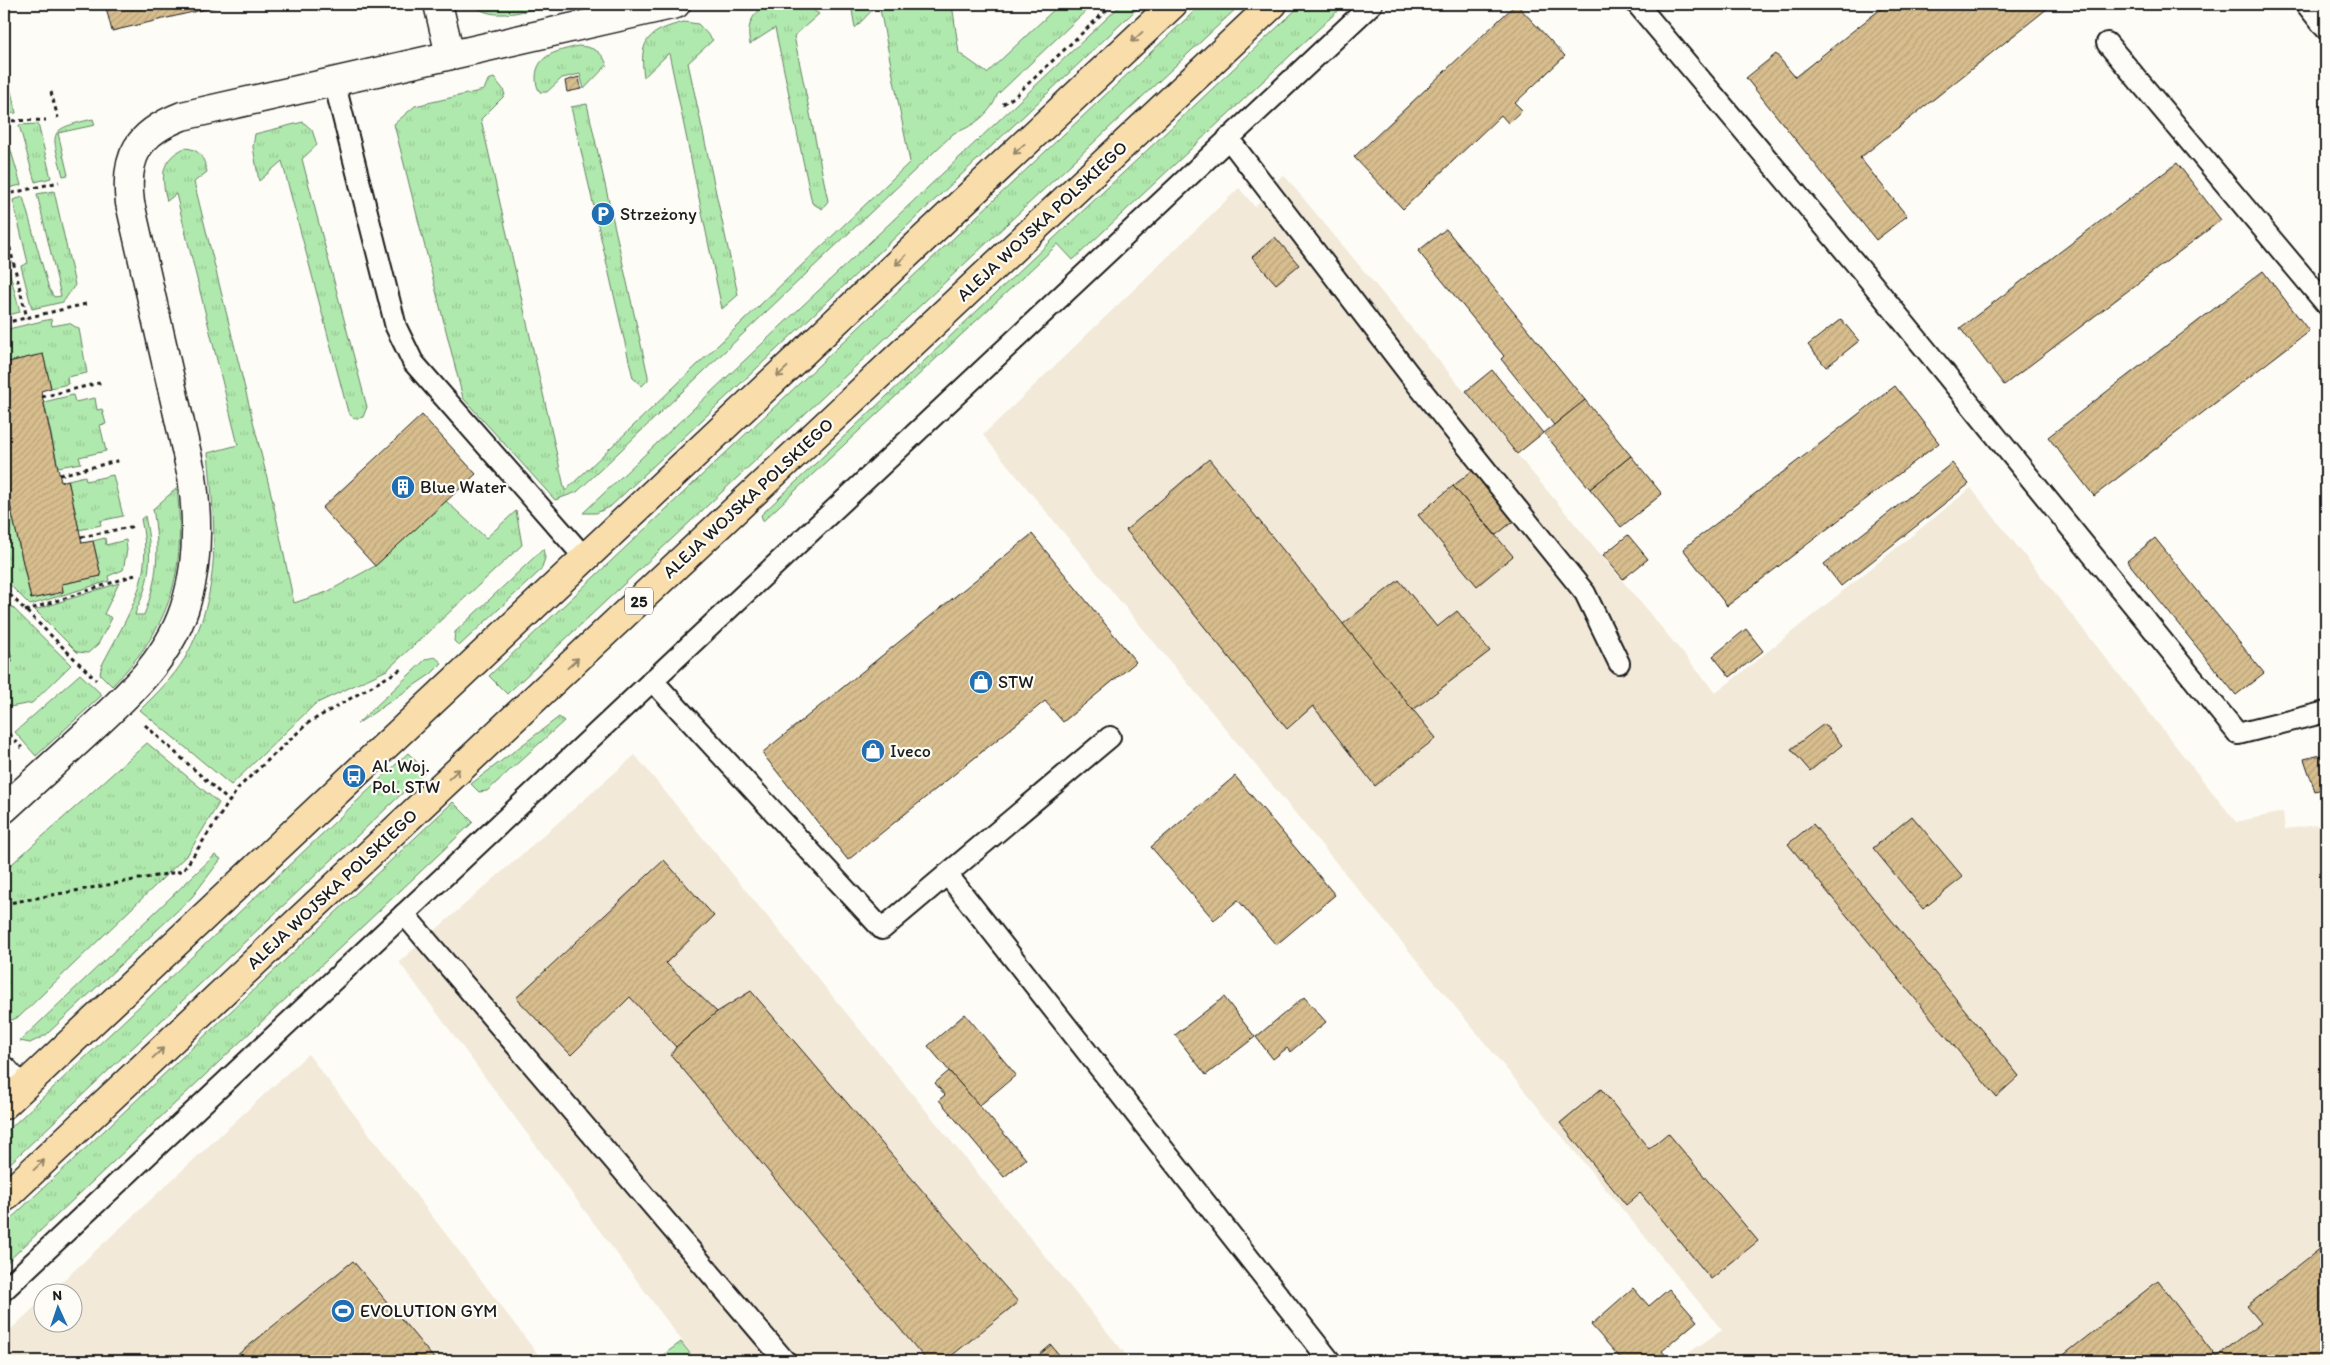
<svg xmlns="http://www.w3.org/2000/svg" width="2330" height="1365" viewBox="0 0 2330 1365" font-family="Itim,sans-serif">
	<defs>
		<pattern id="grass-tufts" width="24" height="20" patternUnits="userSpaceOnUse" patternTransform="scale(1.25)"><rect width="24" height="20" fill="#b0e9ad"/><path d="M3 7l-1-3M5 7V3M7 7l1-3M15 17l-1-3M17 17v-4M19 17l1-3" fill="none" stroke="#97c794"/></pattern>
		<pattern id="building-hatch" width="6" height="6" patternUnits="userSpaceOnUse" patternTransform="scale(1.25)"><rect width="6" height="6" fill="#d8be8e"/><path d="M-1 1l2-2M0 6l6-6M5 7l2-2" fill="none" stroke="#b9a37a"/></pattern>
	</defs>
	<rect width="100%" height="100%" fill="#fdfcf7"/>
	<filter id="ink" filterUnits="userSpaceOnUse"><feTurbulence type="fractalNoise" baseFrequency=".02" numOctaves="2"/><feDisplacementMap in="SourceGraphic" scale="10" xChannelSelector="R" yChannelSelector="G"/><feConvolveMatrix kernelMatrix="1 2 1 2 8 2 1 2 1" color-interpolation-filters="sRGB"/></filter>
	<g filter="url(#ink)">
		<g fill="#f2e9d8">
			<polygon points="1283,174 1716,693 1971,488 2236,822 2283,812 2285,829 2326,824 2326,1361 1677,1361 1722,1330 983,435 1239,188 1255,207"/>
			<polygon points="635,755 1131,1361 697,1361 399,962"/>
			<polygon points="308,1054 543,1361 4,1361 4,1336 42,1300 42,1322 72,1322 72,1292 51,1292"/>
		</g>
		<g fill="url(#grass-tufts)" stroke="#668264">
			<path d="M473 4H553C530 9 492 24 473 4Z"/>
			<path d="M771 4H804L819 14 794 36 828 201 822 209 812 203 775 28 750 44C746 25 752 11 771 4Z"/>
			<polygon points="851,4 878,4 855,28"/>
			<path d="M879 4H952L959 53 987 73 1060 4H1093L997 95C992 113 971 128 954 133L577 492 555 500 463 398 394 124 415 106 484 90 488 80 494 78 503 89 505 95 481 119 565 491 910 162Z"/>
			<polygon points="1122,4 1142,4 610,507 596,513 583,513"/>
			<polygon points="1202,4 1241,4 507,694 489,676"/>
			<polygon points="1302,4 1345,4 1073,260 1058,244 763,521 761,515"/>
			<path d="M684 22 698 24 713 40 688 63 738 295 722 309 669 53 644 77C638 38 650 31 684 22Z"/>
			<path d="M578 46C593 47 602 51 607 65L584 89 580 74 562 78 547 92H540C537 88 536 83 536 77 537 53 560 51 578 46Z"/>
			<polygon points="4,87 10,87 16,113 4,114"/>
			<polygon points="587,104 648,376 648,380 642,386 633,378 571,107"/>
			<path d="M93 119 95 125 58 133 68 175 63 176C52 132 45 130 93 119Z"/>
			<path d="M303 122 312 130 317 145 302 159 367 407 363 417C356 419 353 419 348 412L282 161 259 181 253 147 255 134Z"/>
			<polygon points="38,124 51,178 35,182 19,125"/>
			<polygon points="4,127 21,185 4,189"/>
			<path d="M185 148C200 149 204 158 207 172L194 182 273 502 294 603 327 592 375 566 446 501 486 538 516 511 522 545 387 670 315 704 231 785 140 710C156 694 173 678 185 658 223 591 215 527 208 453L238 445 176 194 167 201C161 177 160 159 185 148Z"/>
			<polygon points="54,191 75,285 63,302 32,309 21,266 28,263 13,200 23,197 49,289 54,297 61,296 37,194"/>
			<polygon points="9,270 20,312 4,316 4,271"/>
			<polygon points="51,319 52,326 69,323 79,329 87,373 67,377 68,384 51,388 43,354 4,363 4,330"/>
			<polygon points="73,395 75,402 95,398 97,410 102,409 106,424 100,425 106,451 79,457 81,463 58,467 44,402"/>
			<polygon points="113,475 123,516 100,521 101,525 79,530 68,480 85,476 86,481"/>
			<polygon points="4,477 31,599 63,592 62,584 101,576 93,541 105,538 106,545 126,540 127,550 123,570 108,576 109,581 30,605 4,579"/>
			<path d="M177 488C186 573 172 625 112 686L100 674 102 665C128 615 155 578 141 519L145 516C151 545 152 569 142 597 140 603 136 609 135 615H144C158 579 160 547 153 509Z"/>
			<polygon points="543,549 545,558 541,570 459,646 454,641 455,632"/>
			<polygon points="119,583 104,614 112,618 98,644 88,653 77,652 35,610"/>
			<polygon points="4,599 71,665 32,703 4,708 4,663 12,661 4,626"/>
			<polygon points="435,657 442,663 431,674 357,724 426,659"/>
			<polygon points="80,674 102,695 36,756 15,732"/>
			<polygon points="559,717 564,721 487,791 479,792 471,784"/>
			<polygon points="147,743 219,803 188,854 19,1017 4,1023 4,871"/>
			<polygon points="408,753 426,771 4,1169 4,1134"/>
			<polygon points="453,802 473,822 4,1265 4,1225"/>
			<polygon points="215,855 221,859 192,897 46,1035 30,1043 20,1041"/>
			<polygon points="681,1342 696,1361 655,1361"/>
		</g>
		<g fill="url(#building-hatch)" stroke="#1c1c1c">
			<polygon points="105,4 227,4 112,31"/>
			<polygon points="1516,4 1565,56 1515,103 1522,110 1508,123 1501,115 1403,209 1354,157"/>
			<polygon points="1887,4 2053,4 1860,158 1907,216 1876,240 1746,78 1776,54 1795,77"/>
			<polygon points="579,77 581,89 567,92 565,81"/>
			<polygon points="2177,163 2221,220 2004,385 1960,328"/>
			<polygon points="1446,229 1585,400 1554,425 1501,359 1504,356 1418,251"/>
			<polygon points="1275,237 1299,265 1276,284 1252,257"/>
			<polygon points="2263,271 2309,331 2094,496 2048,437"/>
			<polygon points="1841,319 1859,341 1826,367 1808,345"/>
			<polygon points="43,354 51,388 41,391 61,482 68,480 82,543 93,541 101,576 62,584 63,592 31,599 4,477 4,363"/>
			<polygon points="1492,370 1543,433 1517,454 1466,391"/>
			<polygon points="1895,386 1939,443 1727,606 1683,549"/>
			<polygon points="1585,400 1631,456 1590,489 1544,433"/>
			<polygon points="422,415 476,474 375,566 322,508"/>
			<polygon points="1631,456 1662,494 1621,527 1590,489"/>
			<polygon points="1209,459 1436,738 1375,786 1313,706 1287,729 1126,530"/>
			<polygon points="1952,463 1969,484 1841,586 1824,564"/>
			<polygon points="1473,470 1516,519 1496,535 1453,486"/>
			<polygon points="1453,486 1513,556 1477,586 1418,515"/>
			<polygon points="1032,534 1136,662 1063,722 1045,701 848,860 762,753"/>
			<polygon points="1628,535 1648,559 1623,579 1603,555"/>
			<polygon points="2155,538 2264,673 2236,695 2127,561"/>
			<polygon points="1399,580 1437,627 1457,611 1490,651 1413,710 1343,624"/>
			<polygon points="4,626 12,661 4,663"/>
			<polygon points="1746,629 1763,651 1730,677 1713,656"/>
			<polygon points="1824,724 1842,745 1810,771 1791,749"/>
			<polygon points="2321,755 2326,771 2326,788 2315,791 2304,759"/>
			<polygon points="1235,776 1335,895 1276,945 1238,900 1214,920 1151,847"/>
			<polygon points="1912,816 1963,877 1923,909 1873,848"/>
			<polygon points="1813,824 2019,1076 1996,1097 1788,844"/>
			<polygon points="664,860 714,916 666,963 717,1012 676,1047 630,997 571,1055 516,998"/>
			<polygon points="751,991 1018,1302 945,1361 927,1361 671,1055 676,1047 717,1012"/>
			<polygon points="1224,997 1255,1037 1206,1075 1175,1035"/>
			<polygon points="1304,997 1326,1022 1290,1052 1287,1048 1273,1059 1256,1037"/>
			<polygon points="965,1014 1016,1075 979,1106 928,1046"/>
			<polygon points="949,1071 1026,1159 1004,1177 939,1100 945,1095 935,1083"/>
			<polygon points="1601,1089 1649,1149 1668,1133 1758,1241 1711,1279 1640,1193 1626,1205 1560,1123"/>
			<polygon points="2326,1244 2326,1361 2056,1361 2158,1281 2216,1357 2261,1323 2247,1306"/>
			<polygon points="353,1261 436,1361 230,1361"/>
			<polygon points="1633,1288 1649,1306 1669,1289 1697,1321 1662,1351 1671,1361 1623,1361 1591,1325"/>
			<polygon points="1051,1345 1064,1361 1032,1361"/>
		</g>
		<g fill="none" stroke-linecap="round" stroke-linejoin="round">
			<g stroke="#1c1c1c" stroke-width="24">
				<g id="service">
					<polyline points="1637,4 1866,276 2238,734 2326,712"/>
					<polyline points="2306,4 2326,29"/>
					<polyline points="2107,43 2326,304"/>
					<polyline points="334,81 396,327 413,362 585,558"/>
					<polyline points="1228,138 1416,383 1585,593 1619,663"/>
					<polyline points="652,680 882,929 1110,737"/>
					<polyline points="947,874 1330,1361"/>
					<polyline points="404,914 785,1361"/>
					<polyline points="4,1290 1372,4"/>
				</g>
			</g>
			<g stroke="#1c1c1c" stroke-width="31">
				<g id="minor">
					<polyline points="438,4 450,55"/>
					<path d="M4 809C31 784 58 760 85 735 127 696 172 657 187 600 199 559 198 518 192 476L130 203C124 156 138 133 182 116L676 4"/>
					<polyline points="4,1071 20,1089"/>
				</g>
			</g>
			<g stroke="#1c1c1c" stroke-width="31">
				<g id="primary">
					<polyline points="4,1105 1173,4"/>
					<polyline points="4,1198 1273,4"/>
				</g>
			</g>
			<g stroke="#1c1c1c" stroke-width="3" stroke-dasharray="4 4" stroke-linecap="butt">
				<polyline points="51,92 58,118"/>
				<polyline points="1003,104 1014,97 1113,4"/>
				<polyline points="4,121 46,120"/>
				<polyline points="4,195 59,182"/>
				<polyline points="4,224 27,318"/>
				<polyline points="4,264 13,262"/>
				<polyline points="4,323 86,304"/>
				<polyline points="42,397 103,382"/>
				<polyline points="60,475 121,460"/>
				<polyline points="81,537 135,526"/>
				<polyline points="4,589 96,680"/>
				<polyline points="25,611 135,575"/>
				<polyline points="145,725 229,801"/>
				<polyline points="4,728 22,748"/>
				<polyline points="4,904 183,871 239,787 308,723 403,668"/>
			</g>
			<use href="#service" stroke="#fdfcf7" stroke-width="20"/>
			<use href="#minor" stroke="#fdfcf7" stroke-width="28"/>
			<use href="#primary" stroke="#f9deab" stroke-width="28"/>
		</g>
		<defs><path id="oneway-shaft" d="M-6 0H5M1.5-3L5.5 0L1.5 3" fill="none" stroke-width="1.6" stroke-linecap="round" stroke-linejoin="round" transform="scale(1.25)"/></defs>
		<g stroke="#96876b">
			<use href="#oneway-shaft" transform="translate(1137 37) rotate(137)"/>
			<use href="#oneway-shaft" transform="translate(1019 149) rotate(137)"/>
			<use href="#oneway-shaft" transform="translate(901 260) rotate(137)"/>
			<use href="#oneway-shaft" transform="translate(782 372) rotate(137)"/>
			<use href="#oneway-shaft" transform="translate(573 663) rotate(-43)"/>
			<use href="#oneway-shaft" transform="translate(454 774) rotate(-43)"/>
			<use href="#oneway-shaft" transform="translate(158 1053) rotate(-43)"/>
			<use href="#oneway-shaft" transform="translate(39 1165) rotate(-43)"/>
		</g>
	</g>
	<defs>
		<g id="parking-disc" transform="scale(1.25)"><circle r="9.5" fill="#1f6fb2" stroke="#fdfcf7"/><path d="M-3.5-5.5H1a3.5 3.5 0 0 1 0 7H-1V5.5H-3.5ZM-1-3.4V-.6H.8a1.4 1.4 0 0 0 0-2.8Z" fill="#fff"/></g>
		<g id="building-disc" transform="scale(1.25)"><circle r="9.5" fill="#1f6fb2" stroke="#fdfcf7"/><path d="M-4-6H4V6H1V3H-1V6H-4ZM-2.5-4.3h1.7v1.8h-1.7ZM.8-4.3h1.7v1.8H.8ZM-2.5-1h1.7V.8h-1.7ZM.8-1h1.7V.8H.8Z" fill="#fff"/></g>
		<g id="shop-disc" transform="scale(1.25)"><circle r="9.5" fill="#1f6fb2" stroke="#fdfcf7"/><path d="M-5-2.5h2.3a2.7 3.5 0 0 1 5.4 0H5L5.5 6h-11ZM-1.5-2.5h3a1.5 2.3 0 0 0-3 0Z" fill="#fff"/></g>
		<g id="bus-disc" transform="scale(1.25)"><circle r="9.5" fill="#1f6fb2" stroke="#fdfcf7"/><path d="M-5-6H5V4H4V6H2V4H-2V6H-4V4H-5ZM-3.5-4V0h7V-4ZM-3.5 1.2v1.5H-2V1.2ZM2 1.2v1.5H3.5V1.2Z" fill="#fff"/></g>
		<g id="stadium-disc" transform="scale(1.25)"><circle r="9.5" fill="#1f6fb2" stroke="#fdfcf7"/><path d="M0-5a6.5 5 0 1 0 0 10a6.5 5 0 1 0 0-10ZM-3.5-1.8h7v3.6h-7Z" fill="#fff"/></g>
	</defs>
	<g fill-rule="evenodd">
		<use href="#parking-disc" x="603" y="214"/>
		<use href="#building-disc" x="403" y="487"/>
		<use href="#shop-disc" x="981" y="682"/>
		<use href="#shop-disc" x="873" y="751"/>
		<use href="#bus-disc" x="354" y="776"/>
		<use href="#stadium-disc" x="343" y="1311"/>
	</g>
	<g text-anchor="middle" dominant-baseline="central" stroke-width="4.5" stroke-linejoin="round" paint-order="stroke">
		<rect fill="#fdfcf7" stroke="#605f5e" stroke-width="1" x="625" y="587.5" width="28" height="27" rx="4"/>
		<g font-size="16" font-weight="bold" fill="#1c1c1c">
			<text x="639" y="601">25</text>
		</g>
		<g font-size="18" fill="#1c1c1c" stroke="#fdfcf7" text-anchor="start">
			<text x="620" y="214">Strzeżony</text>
			<text x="420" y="487">Blue Water</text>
			<text x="998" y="682">STW</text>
			<text x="890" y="751">Iveco</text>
			<text x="372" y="766">Al. Woj.<tspan x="372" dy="21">Pol. STW</tspan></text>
			<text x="360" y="1311">EVOLUTION GYM</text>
		</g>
		<g font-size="18" fill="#1c1c1c" stroke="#fdfcf7">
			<text transform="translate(1042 221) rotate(-43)">ALEJA WOJSKA POLSKIEGO</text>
			<text transform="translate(748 498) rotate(-43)">ALEJA WOJSKA POLSKIEGO</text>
			<text transform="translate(332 889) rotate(-43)">ALEJA WOJSKA POLSKIEGO</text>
		</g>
	</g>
	<rect width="2330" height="1365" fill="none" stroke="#fdfcf7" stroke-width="20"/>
	<rect x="10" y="10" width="2310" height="1345" fill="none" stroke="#1c1c1c" stroke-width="2" filter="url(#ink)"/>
	<g transform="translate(58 1308) rotate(357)"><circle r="24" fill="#fdfcf7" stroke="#a3a29f"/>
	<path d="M0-4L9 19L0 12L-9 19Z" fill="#1f6fb2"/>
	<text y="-8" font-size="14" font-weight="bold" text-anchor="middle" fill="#1c1c1c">N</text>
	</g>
</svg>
